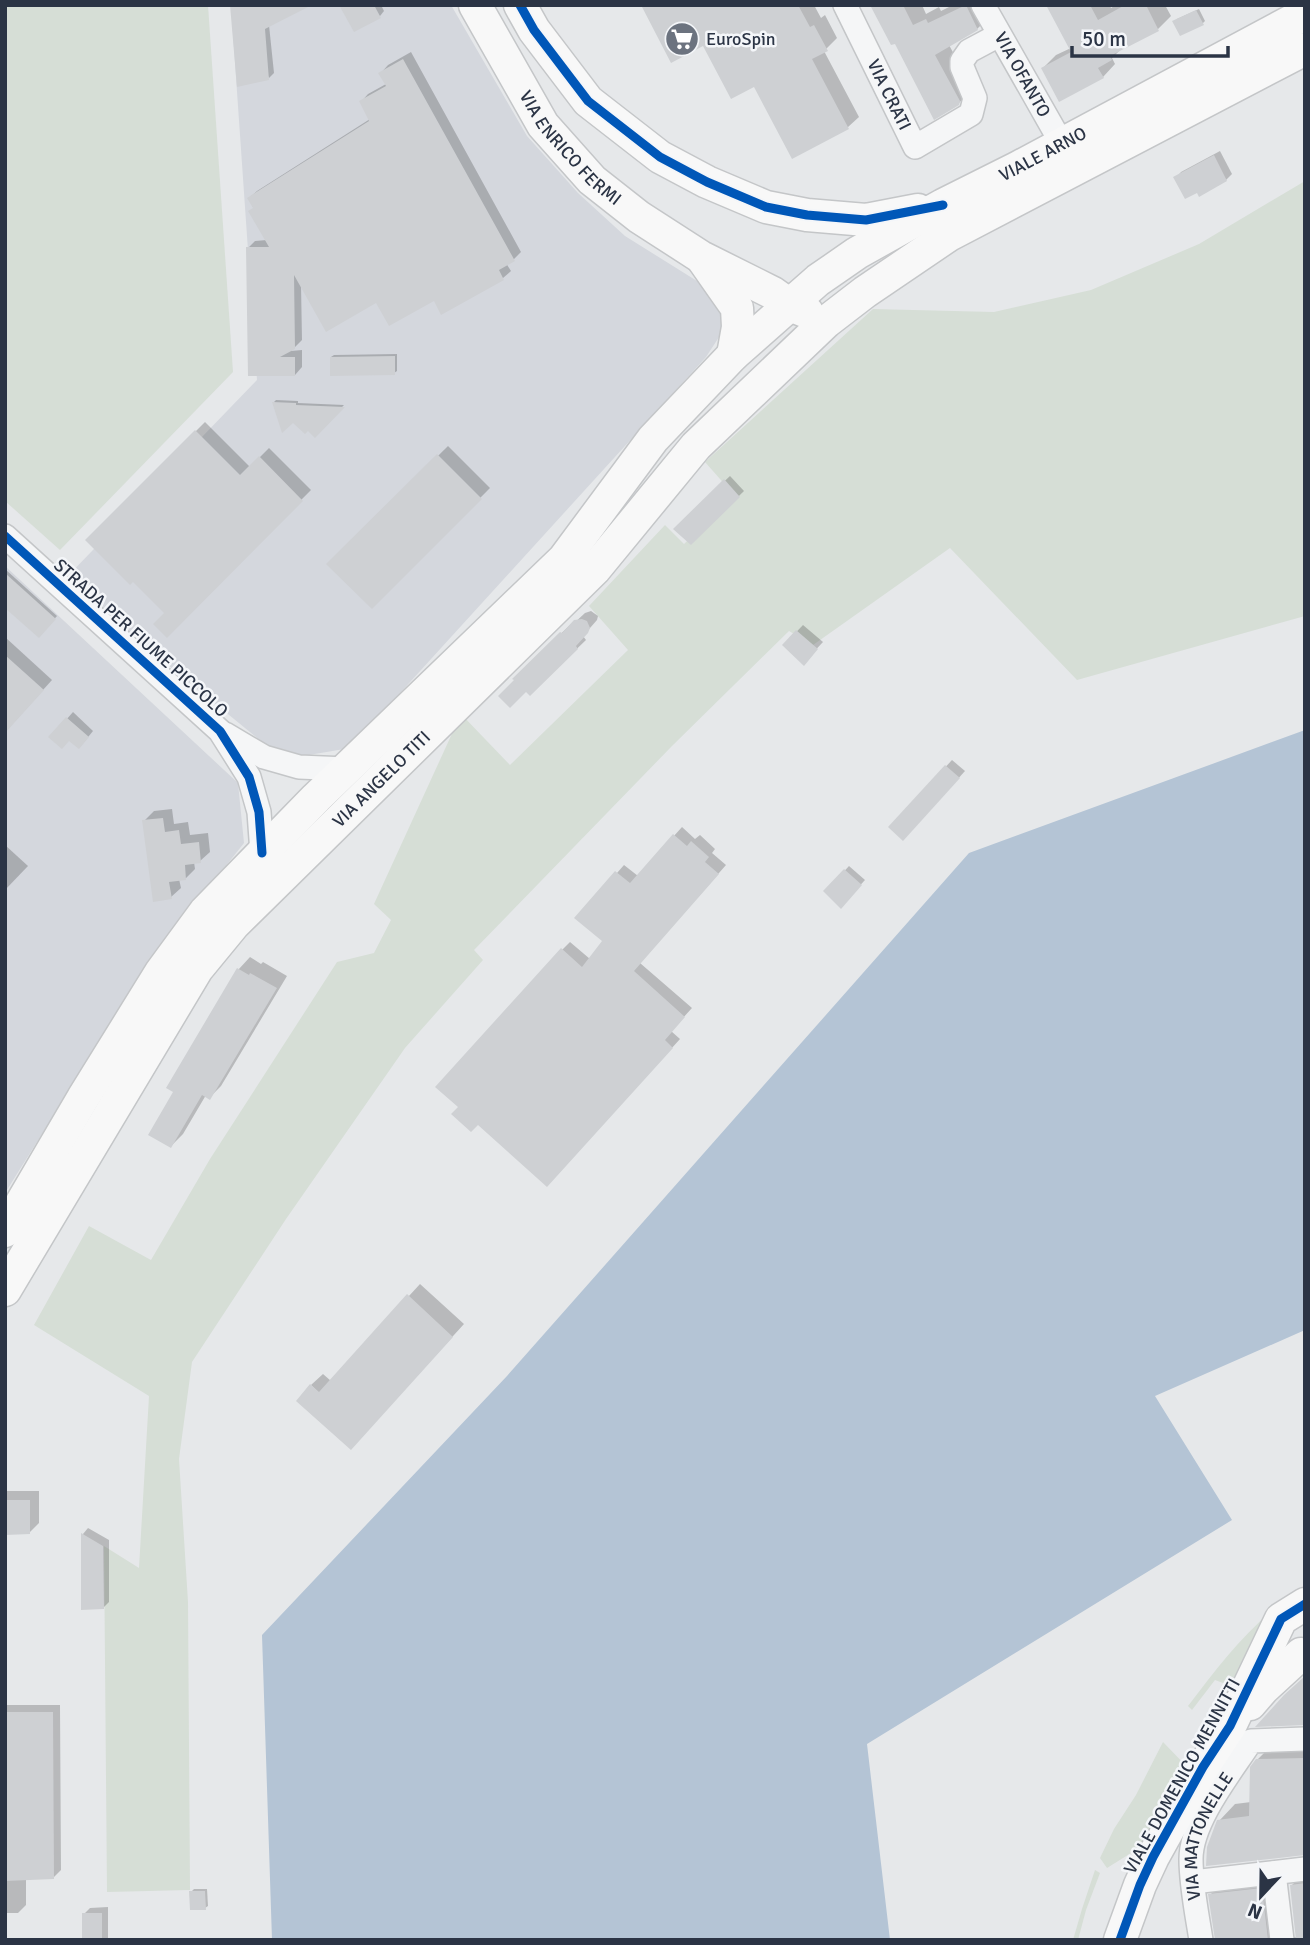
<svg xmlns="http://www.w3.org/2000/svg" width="1310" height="1945" viewBox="0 0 1310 1945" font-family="Signika,sans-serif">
	<rect width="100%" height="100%" fill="#e6e8ea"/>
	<g fill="#d4d7dd">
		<polygon points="231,5 451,5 527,136 578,193 625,236 713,291 721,307 723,331 706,357 350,748 303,756 267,746 64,580 257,380"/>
		<polygon points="5,566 238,783 244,843 174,931 82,1070 5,1193"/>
	</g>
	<g fill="#d6ded6">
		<polygon points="5,5 208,5 233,372 60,550 5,501"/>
		<polygon points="1305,181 1305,616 1077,680 950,548 813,645 789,631 672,746 474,950 483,960 405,1048 286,1219 192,1362 179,1459 188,1602 190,1890 107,1892 104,1546 139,1568 149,1396 34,1325 89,1226 151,1260 210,1159 337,962 374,953 391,920 374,904 461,714 510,765 628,650 589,606 665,525 684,544 735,496 705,462 873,309 994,312 1091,290 1199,244"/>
		<path d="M1277 1607 1241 1685 1231 1686 1215 1680 1192 1710 1188 1706C1215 1671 1242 1634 1277 1607Z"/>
		<polygon points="1163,1742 1189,1769 1147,1843 1107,1868 1100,1858 1114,1829 1136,1795"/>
		<polygon points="1095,1870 1100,1873 1086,1910 1078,1940 1073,1940 1082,1909"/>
	</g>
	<polygon fill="#b4c4d5" points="1305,730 1305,1330 1155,1396 1232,1520 867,1744 890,1940 272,1940 262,1635 507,1376 969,853"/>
	<g fill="#0003">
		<polygon points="232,5 269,25 274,73 269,78"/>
		<polygon points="341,5 381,5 384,11 380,16"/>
		<polygon points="643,5 814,5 821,18 825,15 837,38 824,51 859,117 848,127 793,156 755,84 704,44"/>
		<polygon points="872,5 922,5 926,14 939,7 941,11 953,5 985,5 990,16 977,29 949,45 972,87 971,90 958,104 895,42"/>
		<polygon points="1048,5 1110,5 1111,8 1116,5 1165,5 1171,16 1158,29 1122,48 1112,58 1115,64 1103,77 1043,68 1056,55 1071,48"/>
		<polygon points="1199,9 1205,21 1202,24 1177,19"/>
		<polygon points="411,52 521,252 514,259 506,263 511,271 503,278 435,299 377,301 301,284 302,340 291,351 302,350 302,367 295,375 250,375 248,248 255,241 267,240 249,198 257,191 370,119 361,102 368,94 386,84 381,73 388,65"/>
		<polygon points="1220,151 1232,174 1226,180 1198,190 1176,178 1181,172"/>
		<polygon points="397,354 397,371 394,373 331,357 334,355"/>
		<polygon points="276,400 298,401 298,403 344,405 315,435 274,402"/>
		<polygon points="205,422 250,467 269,448 311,490 167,635 166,613 133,580 87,540"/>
		<polygon points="448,446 490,488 372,607 329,564"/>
		<polygon points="730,476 744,491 691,543 675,528"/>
		<polygon points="5,569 57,616 39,636 5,606"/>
		<polygon points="591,611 598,616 597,620 583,636 586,640 530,694 523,670 570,625 571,626 585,613"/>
		<polygon points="803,625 823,642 809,657 784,645"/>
		<polygon points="5,637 52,680 5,732"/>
		<polygon points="73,712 93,731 84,742 51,737"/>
		<polygon points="952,760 965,771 909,833 890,827"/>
		<polygon points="172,809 174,824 188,822 190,835 208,833 210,852 200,861 194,862 195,869 186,878 179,879 181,888 171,897 144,821 154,811"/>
		<polygon points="682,827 695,839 700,835 715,849 712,853 726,865 640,963 692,1008 671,1031 680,1039 555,1177 562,950 570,942 590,959 605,941 617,873 624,865 638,876"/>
		<polygon points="5,845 28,866 5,890"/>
		<polygon points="849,866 865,880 841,906 826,891"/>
		<polygon points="250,957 261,964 263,962 287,976 221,1086 209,1098 206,1095 183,1134 171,1146 238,970"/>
		<polygon points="420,1284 464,1324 362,1436 311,1385 323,1374 331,1381"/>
		<polygon points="5,1491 39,1491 39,1523 29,1533 5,1533"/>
		<polygon points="88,1528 109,1540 109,1602 103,1608 83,1534"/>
		<polygon points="5,1705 60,1705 61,1870 53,1878 26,1879 26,1905 18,1913 5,1913"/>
		<polygon points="1305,1742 1305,1854 1219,1821 1235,1804 1251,1802 1257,1760 1274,1743"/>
		<polygon points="1305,1872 1305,1940 1216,1940 1210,1895 1226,1879 1278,1873 1286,1931 1294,1937 1298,1938 1291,1886"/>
		<polygon points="194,1889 207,1889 208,1906 205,1908 191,1892"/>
		<polygon points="108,1907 108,1938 113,1940 84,1940 84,1914 90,1908"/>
	</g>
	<g fill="#ced0d3">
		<polygon points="230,5 312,5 265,29 269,80 237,87"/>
		<polygon points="339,5 374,5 381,18 354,32"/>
		<polygon points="641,5 798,5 810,27 814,25 828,51 812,59 849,129 792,159 754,87 731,99 703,46 671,63"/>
		<polygon points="870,5 903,5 913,25 926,19 928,23 966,5 978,30 935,55 960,101 959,105 934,120 895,44 891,45"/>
		<polygon points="1046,5 1090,5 1098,20 1125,5 1146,5 1159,31 1110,56 1112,60 1098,68 1104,78 1059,102 1041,68 1071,52"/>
		<polygon points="1196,10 1204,25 1180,36 1172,21"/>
		<polygon points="403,59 515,261 499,270 504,280 441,315 434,301 389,326 376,303 326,332 294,275 295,349 280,357 295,357 295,376 248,376 246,247 269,247 248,211 253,208 247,198 369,121 359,101 386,86 378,73"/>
		<polygon points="1214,155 1227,181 1199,197 1197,193 1185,199 1173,177"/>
		<polygon points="395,356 395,375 330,376 330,357"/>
		<polygon points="272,402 296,403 296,405 345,407 315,438 308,431 305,434 293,423 282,433"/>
		<polygon points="195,430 240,475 259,456 303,501 167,638 153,624 164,613 133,582 130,585 85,540"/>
		<polygon points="437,454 482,499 372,609 326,564"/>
		<polygon points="724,479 740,497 691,545 673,529"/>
		<polygon points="5,573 56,619 39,638 5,608"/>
		<polygon points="582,619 587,621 590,628 588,633 576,646 578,649 530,696 526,692 510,708 498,696 514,680 512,679 560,632 562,633 574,620"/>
		<polygon points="796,630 818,649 804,666 782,645"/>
		<polygon points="5,655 44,690 5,733"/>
		<polygon points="66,717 89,737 79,749 69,741 62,749 48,737"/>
		<polygon points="945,765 960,778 903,841 888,827"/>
		<polygon points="163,818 165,832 179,830 181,844 199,842 201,863 185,865 186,880 169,882 172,899 153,902 142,820"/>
		<polygon points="673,834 687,846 691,841 709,857 705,862 719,874 634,971 685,1017 665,1040 673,1048 547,1187 478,1125 471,1132 451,1114 458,1107 435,1087 561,948 582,967 602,941 574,918 615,871 630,883"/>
		<polygon points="844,869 862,885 841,909 823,891"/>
		<polygon points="237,968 249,975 250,973 277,988 210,1100 202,1095 171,1148 148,1135 173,1092 166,1088"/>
		<polygon points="407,1294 453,1337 351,1450 296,1401 310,1384 319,1392"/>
		<polygon points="5,1500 30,1500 30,1534 5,1535"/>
		<polygon points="81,1533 103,1546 104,1609 81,1610"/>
		<polygon points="1305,1676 1305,1725 1255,1727 1284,1695"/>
		<polygon points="5,1712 53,1712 54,1879 5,1881"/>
		<polygon points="1305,1758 1305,1855 1206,1866 1207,1847 1217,1820 1249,1816 1250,1767 1256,1759"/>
		<polygon points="1305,1883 1305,1940 1296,1940 1290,1885"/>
		<polygon points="1262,1888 1268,1940 1215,1940 1208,1894"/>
		<polygon points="189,1891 205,1891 206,1910 190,1910"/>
		<rect x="82" y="1913" width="20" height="27"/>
	</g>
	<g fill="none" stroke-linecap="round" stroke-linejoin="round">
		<g stroke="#c4c6c8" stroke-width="26">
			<g id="street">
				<path id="s1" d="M845 5 915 147 971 114 975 98 962 67V61L969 51 999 35"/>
				<path id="s2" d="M983 5 1062 144"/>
				<polyline points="5,536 220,731 249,777 259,812 262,853"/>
				<polyline points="225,734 264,757 299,767 347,769"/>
				<polyline points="1274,1873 1282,1940"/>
				<polyline points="1193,1882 1305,1869"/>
				<path id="s3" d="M1201 1940C1197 1914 1191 1886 1191 1859 1191 1821 1231 1772 1251 1741L1305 1739"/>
			</g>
		</g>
		<g stroke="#c4c6c8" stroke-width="35">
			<g id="secondary">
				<path id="s4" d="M475 5 543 125 592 180 639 217 701 257 773 293 790 305 807 312"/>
				<polyline points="520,5 534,30 588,101 660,157 707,182 766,207 807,215 866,220 918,210"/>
				<polyline points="704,261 737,308 738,327 733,355"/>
				<path id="s5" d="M5 1231 83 1098 161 972 205 912 316 798 564 559 653 439 733 355 818 280 857 253 943 205 1017 168 1305 14"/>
				<path id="s6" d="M5 1290 197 969 234 924 595 569 696 446 826 322 865 292 949 235 1305 49"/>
				<polyline points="1250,1704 1263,1689 1301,1654"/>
				<polyline points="1120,1940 1140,1885 1153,1857 1203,1767 1230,1726 1281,1619 1305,1604"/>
			</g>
		</g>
		<use href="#street" stroke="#f5f6f7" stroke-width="23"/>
		<use href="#secondary" stroke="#f8f8f8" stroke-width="32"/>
		<g stroke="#f4f6f9" stroke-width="13">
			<g id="cycleway">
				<polyline points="520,5 534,30 588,101 660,157 707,182 766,207 807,215 866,220 943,205"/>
				<polyline points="5,536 220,731 249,777 259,812 262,853"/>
				<polyline points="1120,1940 1140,1885 1153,1857 1203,1767 1230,1726 1281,1619 1305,1604"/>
			</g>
		</g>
		<use href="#cycleway" stroke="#0057b8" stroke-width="9"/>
	</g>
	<defs>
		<g id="supermarket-disc" transform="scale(1.75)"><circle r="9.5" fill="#6c737f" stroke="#f4f6f9"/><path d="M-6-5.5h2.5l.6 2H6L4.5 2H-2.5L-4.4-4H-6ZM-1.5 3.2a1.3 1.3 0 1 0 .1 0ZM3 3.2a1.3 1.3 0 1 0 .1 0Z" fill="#fff"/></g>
	</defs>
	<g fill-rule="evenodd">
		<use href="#supermarket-disc" x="682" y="39"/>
	</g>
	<g text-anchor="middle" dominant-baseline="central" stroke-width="5" stroke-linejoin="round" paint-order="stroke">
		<g font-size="18" fill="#2b3445" stroke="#f4f6f9" text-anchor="start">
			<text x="706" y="39">EuroSpin</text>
		</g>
		<g font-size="18" fill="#2b3445" stroke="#f4f6f9">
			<text stroke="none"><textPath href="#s2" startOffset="80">VIA OFANTO</textPath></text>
			<text stroke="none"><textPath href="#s1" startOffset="100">VIA CRATI</textPath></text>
			<text stroke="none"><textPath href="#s4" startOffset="173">VIA ENRICO FERMI</textPath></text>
			<text stroke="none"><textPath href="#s5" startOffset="1517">VIALE ARNO</textPath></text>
			<text transform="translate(141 638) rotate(42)">STRADA PER FIUME PICCOLO</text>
			<text stroke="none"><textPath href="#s6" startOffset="639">VIA ANGELO TITI</textPath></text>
			<text transform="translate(1182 1776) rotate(-61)">VIALE DOMENICO MENNITTI</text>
			<text stroke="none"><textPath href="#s3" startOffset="108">VIA MATTONELLE</textPath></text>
		</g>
	</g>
	<rect width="1310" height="1945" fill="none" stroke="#2b3445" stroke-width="14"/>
	<g transform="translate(1261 1896) rotate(202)" stroke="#f4f6f9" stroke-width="5" paint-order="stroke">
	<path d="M0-5L12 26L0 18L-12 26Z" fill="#2b3445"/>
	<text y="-10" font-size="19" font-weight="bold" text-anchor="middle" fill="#2b3445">N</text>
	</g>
	<path d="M1072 46v10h156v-10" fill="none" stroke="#2b3445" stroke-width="3.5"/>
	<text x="1082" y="46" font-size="21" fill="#2b3445" stroke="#f4f6f9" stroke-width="5" paint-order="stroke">50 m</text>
</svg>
